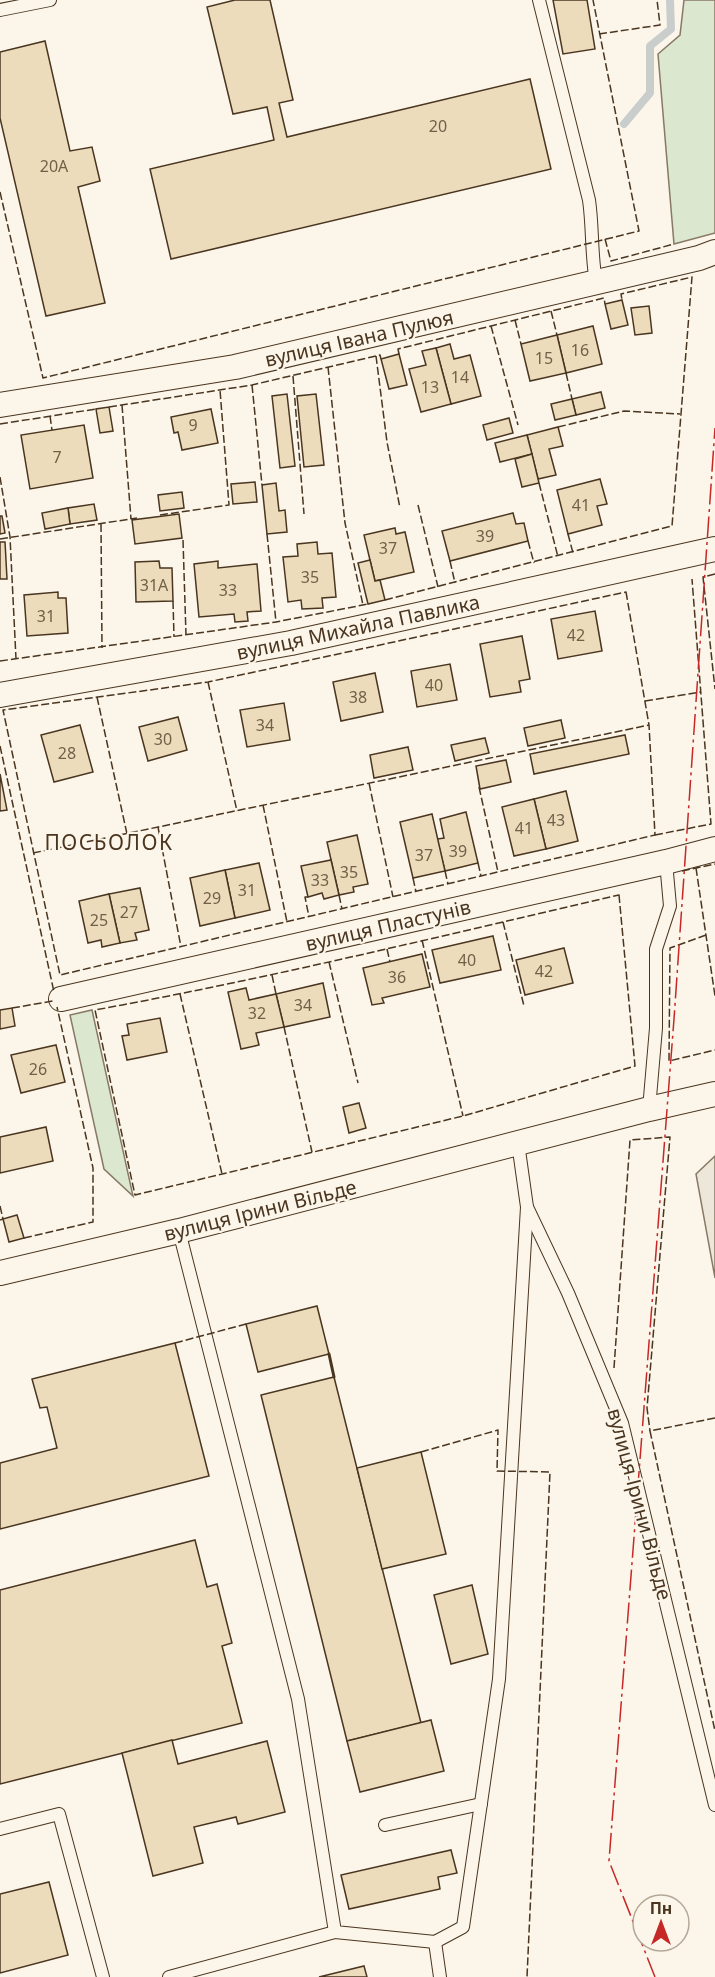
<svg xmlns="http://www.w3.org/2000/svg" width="715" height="1977" viewBox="0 0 715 1977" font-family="'Noto Sans',sans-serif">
	<rect width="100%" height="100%" fill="#fbf6e9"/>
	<g fill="#dce7d0" stroke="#887966" stroke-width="1.5">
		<polygon points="684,0 715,0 715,233 674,244 658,54 680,35"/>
		<polygon points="92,1010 133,1196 104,1169 70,1015"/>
	</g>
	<polygon fill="#ede7d9" stroke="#887966" stroke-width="1.5" points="715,1156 715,1278 696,1174"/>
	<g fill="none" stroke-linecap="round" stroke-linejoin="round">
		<polyline stroke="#c9cecd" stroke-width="8" points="624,124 650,93 650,46 671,29 670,0"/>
	</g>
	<g fill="#ecdcbc" stroke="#4a3520" stroke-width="1.5">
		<polygon points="235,0 270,0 293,100 279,103 287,137 530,79 551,169 171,259 150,169 274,140 267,107 233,114 207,7"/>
		<polygon points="553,0 587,0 595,49 563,54"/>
		<polygon points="45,41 70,151 92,147 100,181 78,187 105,303 46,316 0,118 0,52"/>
		<polygon points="622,300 628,325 611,329 605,304"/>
		<polygon points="649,306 652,333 635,335 631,308"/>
		<polygon points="593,326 602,364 566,373 557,335"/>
		<polygon points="557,335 566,373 530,381 521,344"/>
		<polygon points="450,344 454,359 470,355 481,396 451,404 436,348"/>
		<polygon points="436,348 451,404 421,412 409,369 426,365 422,351"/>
		<polygon points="399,354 407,385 389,389 381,359"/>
		<polygon points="601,392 605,408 576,415 572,399"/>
		<polygon points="287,394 295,466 280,468 272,396"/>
		<polygon points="316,394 324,465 304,467 297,396"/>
		<polygon points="572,399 576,415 555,420 551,404"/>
		<polygon points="109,407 113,431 100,433 96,409"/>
		<polygon points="211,409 218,443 182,450 178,432 174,433 171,417"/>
		<polygon points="509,418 513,433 487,440 483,425"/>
		<polygon points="84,425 93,478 30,489 21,435"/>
		<polygon points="558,427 563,446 549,449 556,475 538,479 527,435"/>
		<polygon points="527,435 532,454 500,462 495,443"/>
		<polygon points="532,454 539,483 522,487 515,459"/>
		<polygon points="600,479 607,504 597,506 602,525 568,534 557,490"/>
		<polygon points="255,482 257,502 233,504 231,484"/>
		<polygon points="276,483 279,511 285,510 287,532 267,534 262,485"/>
		<polygon points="182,492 184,508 160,511 158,495"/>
		<polygon points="94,504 97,520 70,524 68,508"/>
		<polygon points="68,508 70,524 45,529 42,513"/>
		<polygon points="513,513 516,524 524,523 528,541 450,561 442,531"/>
		<polygon points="179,514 182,538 135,544 132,520"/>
		<polygon points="0,516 2,516 5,533 0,534"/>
		<polygon points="395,528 396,534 405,532 414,572 375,581 364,535"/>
		<polygon points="0,542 5,542 7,579 0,579"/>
		<polygon points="317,542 318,554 332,553 336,597 322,598 323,608 302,609 301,600 288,602 283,557 298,556 297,544"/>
		<polygon points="370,560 375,581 380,580 385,600 368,604 358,563"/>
		<polygon points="159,561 160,568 172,568 173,601 136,602 135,562"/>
		<polygon points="218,561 218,568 257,564 261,611 247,612 248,621 235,622 234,614 199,617 194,564"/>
		<polygon points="58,592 58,598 66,598 68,633 27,636 24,595"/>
		<polygon points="595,611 602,651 558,659 551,619"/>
		<polygon points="522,636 530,679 519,681 521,692 490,697 480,644"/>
		<polygon points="450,664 457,700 417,707 411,671"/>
		<polygon points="375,673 383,712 341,721 333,682"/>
		<polygon points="284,703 290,740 247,747 240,710"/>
		<polygon points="178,717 187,750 148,761 139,727"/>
		<polygon points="561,720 565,738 528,746 524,728"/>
		<polygon points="80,725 93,772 54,782 41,735"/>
		<polygon points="625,735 629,754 534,774 530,754"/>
		<polygon points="485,738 489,753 455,761 451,745"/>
		<polygon points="408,747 413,770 374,778 370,755"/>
		<polygon points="506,760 511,782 480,789 476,766"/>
		<polygon points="0,774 7,810 0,811"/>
		<polygon points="566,791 578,841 546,849 534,799"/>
		<polygon points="534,799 546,849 514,856 502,807"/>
		<polygon points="466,812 478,863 445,871 437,839 444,838 440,819"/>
		<polygon points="432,814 445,871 413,878 400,822"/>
		<polygon points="357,835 368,884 353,887 354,892 339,895 327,842"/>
		<polygon points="331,860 339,895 324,899 322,893 308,897 301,866"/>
		<polygon points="259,863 270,910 235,918 225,870"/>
		<polygon points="225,870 235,918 200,926 190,878"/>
		<polygon points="140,888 149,930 135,933 137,940 120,943 109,894"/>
		<polygon points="109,894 120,943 102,947 101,940 88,943 79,901"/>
		<polygon points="493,936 501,970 440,983 432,950"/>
		<polygon points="564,948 573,983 525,995 516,960"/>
		<polygon points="422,954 430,987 382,998 384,1003 372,1005 363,968"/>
		<polygon points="323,983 330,1017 284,1027 276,994"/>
		<polygon points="246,988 249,1000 276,994 284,1027 256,1033 259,1045 241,1049 228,992"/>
		<polygon points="12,1008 15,1026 0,1029 0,1010"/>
		<polygon points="160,1018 167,1052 127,1060 122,1036 129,1035 127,1024"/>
		<polygon points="56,1045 65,1082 21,1093 11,1055"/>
		<polygon points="359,1103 366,1128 349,1133 343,1107"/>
		<polygon points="46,1127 53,1161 0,1173 0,1137"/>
		<polygon points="17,1215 24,1238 9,1242 3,1219"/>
		<polygon points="317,1306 329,1354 258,1372 246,1324"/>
		<polygon points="175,1343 209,1476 0,1529 0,1463 57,1448 47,1407 40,1408 32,1379"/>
		<polygon points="334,1377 421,1723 347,1741 261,1395"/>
		<polygon points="421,1452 446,1554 382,1569 357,1468"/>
		<polygon points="195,1540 207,1587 217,1584 232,1643 222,1646 242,1723 0,1784 0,1590"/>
		<polygon points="472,1585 488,1654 451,1664 434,1595"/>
		<polygon points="431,1720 444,1771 360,1792 347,1741"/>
		<polygon points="172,1740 178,1764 267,1741 285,1812 238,1824 236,1817 194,1827 203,1863 153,1876 122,1753"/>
		<polygon points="451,1850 457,1873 438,1877 440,1889 349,1909 341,1875"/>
		<polygon points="49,1882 68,1955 0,1973 0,1894"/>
		<polygon points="364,1966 367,1977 319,1977"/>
	</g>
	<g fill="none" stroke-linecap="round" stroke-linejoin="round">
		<g stroke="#4a3520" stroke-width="14">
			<g id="lane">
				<path d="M539 0 589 200C593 227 591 255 596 282"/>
				<polyline points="0,10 50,0"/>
				<polyline points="649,1109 656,1028 656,949 670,906 666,862"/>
				<polyline points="518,1143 527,1207 568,1293 622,1423 715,1805"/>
				<polyline points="179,1231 298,1699 335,1932 435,1942 463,1927 499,1679 527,1207"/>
				<polyline points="385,1825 481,1804"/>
				<polyline points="0,1829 59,1814 103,1977"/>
				<polyline points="435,1942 440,1977"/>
				<polyline points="169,1977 335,1932"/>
			</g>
		</g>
		<g stroke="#4a3520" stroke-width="26">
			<g id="street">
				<polyline points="0,405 235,367 699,258 715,252"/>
				<polyline points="0,695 291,643 715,549"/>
				<polyline points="61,999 666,862 715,849"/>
				<polyline points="0,1273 179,1231 649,1109 715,1094"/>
			</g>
		</g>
		<use href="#lane" stroke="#fbf6e9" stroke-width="12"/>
		<use href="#street" stroke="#fbf6e9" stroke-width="24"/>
		<g stroke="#4a3520" stroke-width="1.5" stroke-dasharray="8 3" stroke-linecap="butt">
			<polyline points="599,34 660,25 657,0"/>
			<polyline points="0,192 43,378 639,231 593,0"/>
			<polyline points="605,239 611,261 674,244"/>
			<polyline points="551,311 557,335"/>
			<polyline points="515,320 521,344"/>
			<polyline points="491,326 518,425"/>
			<polyline points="399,354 398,349 604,298 605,304"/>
			<polyline points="376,356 387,442 400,508"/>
			<polyline points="328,367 345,523 363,605"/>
			<polyline points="566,373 572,399"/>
			<polyline points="293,376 304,514"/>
			<polyline points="252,385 262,485"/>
			<polyline points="122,405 131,519"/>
			<polyline points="109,407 252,385 380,355 381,359"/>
			<polyline points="50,416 52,430"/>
			<polyline points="0,424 96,409"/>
			<polyline points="558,427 624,411 680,414"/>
			<polyline points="0,477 10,537 16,659"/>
			<polyline points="539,483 558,557"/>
			<polyline points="418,505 438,587"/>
			<polyline points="160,515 229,505 220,390"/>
			<polyline points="101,524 102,648"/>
			<polyline points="267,534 276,622"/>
			<polyline points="568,534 573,553"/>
			<polyline points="0,539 137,518"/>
			<polyline points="183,540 186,635"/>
			<polyline points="528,541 534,563"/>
			<polyline points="450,561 455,583"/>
			<polyline points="715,574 703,577 715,689"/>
			<polygon points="626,592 649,725 655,835 60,975 3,710 208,682"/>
			<polyline points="385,600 672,526 692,277 621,294 622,300"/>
			<polyline points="173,601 174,637"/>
			<polyline points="0,661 276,622 368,604"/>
			<polyline points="208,682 237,811"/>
			<polyline points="97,697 127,834"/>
			<polyline points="645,701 701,692"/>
			<polyline points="0,746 54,992"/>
			<polyline points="369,783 393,897"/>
			<polyline points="479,787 498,872"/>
			<polyline points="263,805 287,922"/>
			<polyline points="158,827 181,947"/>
			<polyline points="655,835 711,824 692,579"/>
			<polyline points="33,853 649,725"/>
			<polyline points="478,863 481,876"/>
			<polyline points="696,868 715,996"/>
			<polyline points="445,871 448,884"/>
			<polyline points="682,871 715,864"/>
			<polyline points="413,878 416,892"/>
			<polyline points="339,895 342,909"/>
			<path d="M619 895 635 1066 463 1116 135 1195 95 1010C271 978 445 935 619 895Z"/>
			<polyline points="308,897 305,897 309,917"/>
			<polyline points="503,922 524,1006"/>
			<polyline points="706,935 670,948 669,1061 715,1050"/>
			<polyline points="422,940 463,1116"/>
			<polyline points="387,949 390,962"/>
			<polyline points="329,962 358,1083"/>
			<polyline points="272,975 276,994"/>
			<polyline points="180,994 222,1174"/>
			<polyline points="12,1008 53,1001"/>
			<polyline points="284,1027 312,1152"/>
			<polyline points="0,1206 3,1219 0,1220"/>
			<polyline points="24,1238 93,1222 93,1168 57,1007"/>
			<polyline points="175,1343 246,1324"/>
			<polyline points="614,1368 630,1140 670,1137 647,1408 650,1431"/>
			<polyline points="715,1418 650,1431 715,1731"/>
			<polyline points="421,1452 498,1430 497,1471 550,1472 527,1977"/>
		</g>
		<polyline stroke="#4a3520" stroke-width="3" points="329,1354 334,1377"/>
		<polyline stroke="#c62828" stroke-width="1.5" stroke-dasharray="21 4.5 3 4.5" stroke-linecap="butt" points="655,1977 609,1861 674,1019 715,428"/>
	</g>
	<g text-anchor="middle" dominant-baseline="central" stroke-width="4.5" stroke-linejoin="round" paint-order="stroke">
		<g font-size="16" fill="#725f47">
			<text x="438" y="126">20</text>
			<text x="54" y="166">20А</text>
			<text x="580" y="350">16</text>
			<text x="544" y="358">15</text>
			<text x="460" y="377">14</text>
			<text x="430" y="387">13</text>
			<text x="193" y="425">9</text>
			<text x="57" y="457">7</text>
			<text x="581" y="505">41</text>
			<text x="485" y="536">39</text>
			<text x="388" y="548">37</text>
			<text x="310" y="577">35</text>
			<text x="154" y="585">31А</text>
			<text x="228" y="590">33</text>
			<text x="46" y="616">31</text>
			<text x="576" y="635">42</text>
			<text x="434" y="685">40</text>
			<text x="358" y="697">38</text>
			<text x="265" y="725">34</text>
			<text x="163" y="739">30</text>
			<text x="67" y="753">28</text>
			<text x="556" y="820">43</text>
			<text x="524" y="828">41</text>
			<text x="458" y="851">39</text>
			<text x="424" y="855">37</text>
			<text x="349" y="872">35</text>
			<text x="320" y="880">33</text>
			<text x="247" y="890">31</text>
			<text x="212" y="898">29</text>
			<text x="129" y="912">27</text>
			<text x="99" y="920">25</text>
			<text x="467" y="960">40</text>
			<text x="544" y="971">42</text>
			<text x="397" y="977">36</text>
			<text x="303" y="1005">34</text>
			<text x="257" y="1013">32</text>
			<text x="38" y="1069">26</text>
		</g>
		<g font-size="20" fill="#4a3520" stroke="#fbf6e9">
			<text transform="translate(359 338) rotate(-13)">вулиця Івана Пулюя</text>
			<text transform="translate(358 627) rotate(-12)">вулиця Михайла Павлика</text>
			<text transform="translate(388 925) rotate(-13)">вулиця Пластунів</text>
			<text transform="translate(260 1210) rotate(-14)">вулиця Ірини Вільде</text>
			<text transform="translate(640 1504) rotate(75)">вулиця Ірини Вільде</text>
		</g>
		<g font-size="21" letter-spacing="1.5" fill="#4a3520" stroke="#fbf6e9">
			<text x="109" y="842">ПОСЬОЛОК</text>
		</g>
	</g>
	<g transform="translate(661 1923)"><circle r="28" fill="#fbf6e9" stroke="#b4a999" stroke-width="1.5"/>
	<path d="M0-4.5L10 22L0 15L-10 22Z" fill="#c62828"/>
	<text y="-9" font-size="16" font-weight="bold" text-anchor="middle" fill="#4a3520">Пн</text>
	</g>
</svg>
